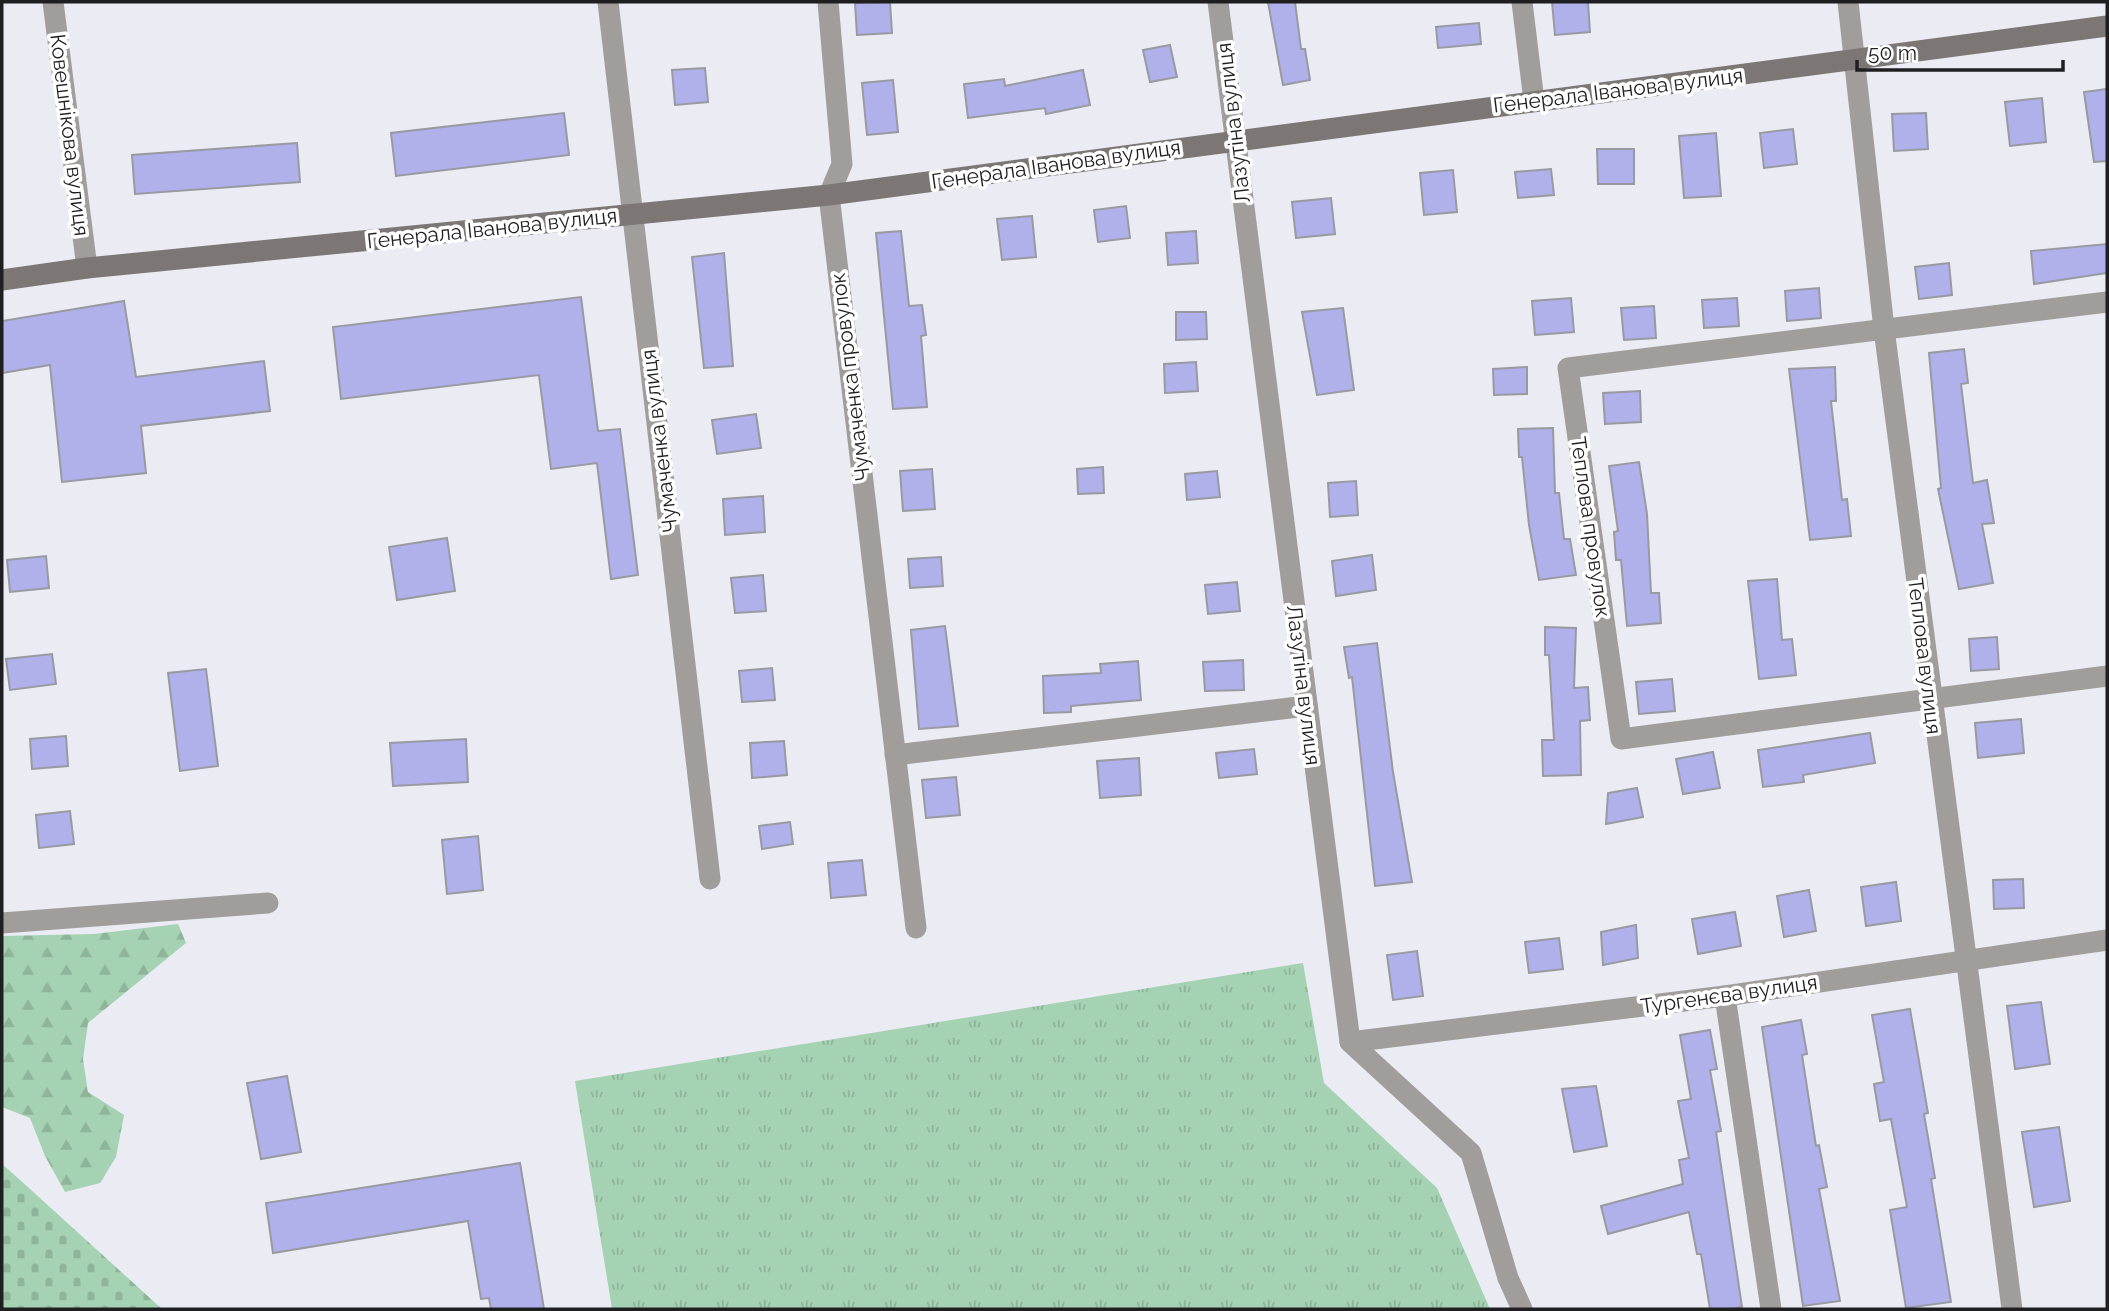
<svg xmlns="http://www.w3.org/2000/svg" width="2109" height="1311" viewBox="0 0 2109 1311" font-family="Raleway,sans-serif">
	<defs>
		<pattern id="grass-tufts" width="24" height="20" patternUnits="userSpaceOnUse" patternTransform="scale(1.75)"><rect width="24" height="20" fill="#a5d2b2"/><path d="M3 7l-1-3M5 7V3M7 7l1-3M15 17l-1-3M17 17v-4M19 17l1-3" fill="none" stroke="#8eb499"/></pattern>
		<pattern id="forest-firs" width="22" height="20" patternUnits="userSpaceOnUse" patternTransform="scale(1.75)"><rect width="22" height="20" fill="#a5d2b2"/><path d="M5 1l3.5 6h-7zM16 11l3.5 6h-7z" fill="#8eb499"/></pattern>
		<pattern id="cemetery-stones" width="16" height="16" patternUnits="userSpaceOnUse" patternTransform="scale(1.75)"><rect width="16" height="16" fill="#a5d2b2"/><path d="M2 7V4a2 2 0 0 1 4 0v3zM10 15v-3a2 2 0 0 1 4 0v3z" fill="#8eb499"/></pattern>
	</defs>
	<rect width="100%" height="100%" fill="#ebebf4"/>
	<polygon fill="url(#grass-tufts)" points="1303,963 1324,1083 1437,1188 1490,1309 612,1309 575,1081"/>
	<polygon fill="url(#forest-firs)" points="178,924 186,943 88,1023 83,1059 88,1092 124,1115 116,1157 100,1183 65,1192 45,1156 30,1118 2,1107 2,936 94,934"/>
	<polygon fill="url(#cemetery-stones)" points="2,1164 19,1179 162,1309 2,1309"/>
	<g fill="#b0b1eb" stroke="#9999a2" stroke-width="2">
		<polygon points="890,2 892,33 857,35 855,3"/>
		<polygon points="1268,2 1295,2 1301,49 1305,49 1310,80 1283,85"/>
		<polygon points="1552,2 1588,2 1590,32 1555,35"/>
		<polygon points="1479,23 1481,44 1438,48 1436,27"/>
		<polygon points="1170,45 1177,77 1150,82 1143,50"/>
		<polygon points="705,68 708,102 675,105 672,70"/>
		<polygon points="1083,70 1090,105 1046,114 1045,108 968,118 964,84 1004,79 1005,86"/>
		<polygon points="893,80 898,132 867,135 862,83"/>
		<polygon points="2107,89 2107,161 2094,162 2084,92"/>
		<polygon points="2042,98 2046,142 2010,146 2005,102"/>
		<polygon points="564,113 569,155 396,176 391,133"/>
		<polygon points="1926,113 1928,149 1894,151 1892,114"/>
		<polygon points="1793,129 1797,164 1764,168 1760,133"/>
		<polygon points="1716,133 1721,196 1684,198 1679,136"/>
		<polygon points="297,143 300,182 135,194 132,155"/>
		<polygon points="1597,149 1634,149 1634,184 1598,184"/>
		<polygon points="1551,169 1554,195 1518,198 1515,172"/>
		<polygon points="1453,170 1457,212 1424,215 1420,173"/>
		<polygon points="1331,198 1335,234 1296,238 1292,202"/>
		<polygon points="1126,206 1130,238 1098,242 1094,210"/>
		<polygon points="1032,216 1036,257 1002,260 997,219"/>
		<polygon points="901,231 909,306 922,305 926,335 921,336 927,407 893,409 876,233"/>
		<polygon points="1196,231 1198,263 1168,265 1166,233"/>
		<polygon points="2107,244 2107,273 2034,284 2031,251"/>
		<polygon points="724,253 733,366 704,368 692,257"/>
		<polygon points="1949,263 1952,295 1919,299 1915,267"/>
		<polygon points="1819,288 1821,318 1787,321 1785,291"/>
		<polygon points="581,297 598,431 620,429 638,575 611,579 597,463 551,469 539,375 341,399 333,327"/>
		<polygon points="1571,298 1574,332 1535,335 1532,301"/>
		<polygon points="1737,298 1739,326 1704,328 1702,300"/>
		<polygon points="124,301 136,377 264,361 270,411 141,426 146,473 62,482 50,365 2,373 2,321"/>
		<polygon points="1654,306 1656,338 1624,340 1621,308"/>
		<polygon points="1343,308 1354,390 1317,395 1302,312"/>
		<polygon points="1176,312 1206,312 1207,339 1176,340"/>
		<polygon points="1964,349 1968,383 1961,384 1973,483 1987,480 1994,523 1982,524 1993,583 1959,589 1938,489 1941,488 1929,353"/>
		<polygon points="1196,362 1198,391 1165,393 1164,364"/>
		<polygon points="1527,367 1527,394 1494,395 1493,369"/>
		<polygon points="1835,367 1836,401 1831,401 1842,500 1847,499 1851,536 1810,540 1789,369"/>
		<polygon points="1640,391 1641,422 1605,424 1603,393"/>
		<polygon points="756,414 761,448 717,454 712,420"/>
		<polygon points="1553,428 1555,493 1559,493 1564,539 1570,539 1576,575 1539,580 1529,525 1522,457 1519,457 1518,429"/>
		<polygon points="1639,462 1647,514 1651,593 1659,593 1661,623 1627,626 1621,560 1616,560 1614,532 1618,531 1609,466"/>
		<polygon points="1103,467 1104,493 1078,494 1077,469"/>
		<polygon points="932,469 935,509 903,511 900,471"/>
		<polygon points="1217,471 1220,497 1187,500 1185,474"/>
		<polygon points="1356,481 1358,515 1330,517 1328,483"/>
		<polygon points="763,496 765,532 725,535 723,499"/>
		<polygon points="447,538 455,591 397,600 389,547"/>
		<polygon points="1372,555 1376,590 1336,596 1332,561"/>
		<polygon points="46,556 49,588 10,592 7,560"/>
		<polygon points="941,557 943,586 910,588 908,559"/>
		<polygon points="763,575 766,611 735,613 731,578"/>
		<polygon points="1777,579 1782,640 1792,639 1796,675 1759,679 1748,581"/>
		<polygon points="1237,582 1240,611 1208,614 1205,585"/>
		<polygon points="945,626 958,726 919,729 911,630"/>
		<polygon points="1545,627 1576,628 1574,688 1588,687 1590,720 1580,721 1581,775 1543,776 1542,740 1554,740 1549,655 1545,655"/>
		<polygon points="1997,637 1999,669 1971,671 1969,639"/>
		<polygon points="1377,643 1393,772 1412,882 1375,886 1352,677 1349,678 1344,647"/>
		<polygon points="52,654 56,684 10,690 6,659"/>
		<polygon points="1243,660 1244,690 1205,691 1203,662"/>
		<polygon points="1138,661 1141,700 1071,706 1071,712 1044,713 1043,676 1101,673 1100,664"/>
		<polygon points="772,668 775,700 742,702 739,671"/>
		<polygon points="206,669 218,766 180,771 168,673"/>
		<polygon points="1672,679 1675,711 1639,714 1636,682"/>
		<polygon points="2021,719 2024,753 1978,758 1975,723"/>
		<polygon points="1870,733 1875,763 1803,775 1804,782 1763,787 1758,750"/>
		<polygon points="66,736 68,766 32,769 30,739"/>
		<polygon points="466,739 468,782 393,786 390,743"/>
		<polygon points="784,741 787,775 752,778 750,743"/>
		<polygon points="1254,749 1257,774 1219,778 1216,753"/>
		<polygon points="1713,752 1720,788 1683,794 1676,759"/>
		<polygon points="1139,758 1141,795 1100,798 1097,761"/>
		<polygon points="956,777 960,815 926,818 922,780"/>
		<polygon points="1637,788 1643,817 1606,824 1608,793"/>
		<polygon points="70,811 74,844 39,848 36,815"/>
		<polygon points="790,822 793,844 762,849 759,826"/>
		<polygon points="478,836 483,890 447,894 442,840"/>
		<polygon points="862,860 866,895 831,898 828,863"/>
		<polygon points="2023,879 2024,908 1994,909 1993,880"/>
		<polygon points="1896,882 1901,921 1866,926 1861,887"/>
		<polygon points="1809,890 1816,931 1784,937 1777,896"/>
		<polygon points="1735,912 1741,946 1698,954 1692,919"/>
		<polygon points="1636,925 1638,958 1603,965 1601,932"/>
		<polygon points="1559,938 1563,969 1529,973 1525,942"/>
		<polygon points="1417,951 1423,996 1393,1000 1387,955"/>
		<polygon points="2041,1002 2050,1064 2015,1069 2007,1006"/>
		<polygon points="1910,1009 1928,1113 1924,1114 1935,1178 1931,1179 1951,1302 1906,1308 1890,1210 1907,1207 1891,1119 1880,1121 1874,1084 1884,1082 1872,1015"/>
		<polygon points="1801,1020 1807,1054 1802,1055 1816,1146 1819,1145 1827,1187 1819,1189 1840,1301 1803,1306 1762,1027"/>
		<polygon points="1710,1030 1717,1069 1710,1070 1721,1131 1716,1132 1742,1307 1730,1309 1710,1309 1701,1254 1697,1254 1689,1212 1608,1234 1601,1206 1683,1184 1679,1160 1689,1158 1678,1101 1691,1099 1680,1035"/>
		<polygon points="287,1076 301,1152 261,1159 247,1083"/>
		<polygon points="1596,1086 1607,1146 1574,1152 1562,1089"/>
		<polygon points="2059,1127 2070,1201 2034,1207 2022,1132"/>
		<polygon points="520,1163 544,1309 491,1309 489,1298 481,1299 468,1221 273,1253 266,1203"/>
	</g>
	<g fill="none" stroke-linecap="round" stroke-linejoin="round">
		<g stroke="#a19d9b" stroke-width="21">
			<polyline points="53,2 87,268"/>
			<polyline points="608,2 710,879"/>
			<polyline points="828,2 842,164 829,195 916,928"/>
			<polyline points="1218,2 1350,1042 1471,1153 1508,1278 1522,1309"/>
			<polyline points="1522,2 1534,101"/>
			<polyline points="1848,2 1884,329 2012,1309"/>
			<polyline points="2107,302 1568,368 1621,739 2107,676"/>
			<polyline points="895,755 1307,706"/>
			<polyline points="2,923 268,903"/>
			<polyline points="1725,996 1771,1309"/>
			<polyline points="1350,1042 1725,996 2107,940"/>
		</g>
		<polyline stroke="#7c7774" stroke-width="21" points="2,280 87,268 829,195 2107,26"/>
	</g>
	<g text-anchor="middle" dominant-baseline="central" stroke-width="7" stroke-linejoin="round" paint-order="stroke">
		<g font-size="21" fill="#1f1f22" stroke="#fff">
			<text transform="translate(1618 90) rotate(-7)">Генерала Іванова вулиця</text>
			<text transform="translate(1233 123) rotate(-97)">Лазутіна вулиця</text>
			<text transform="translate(70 135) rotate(83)">Ковешнікова вулиця</text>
			<text transform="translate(1056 164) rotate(-8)">Генерала Іванова вулиця</text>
			<text transform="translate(492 228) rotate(-6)">Генерала Іванова вулиця</text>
			<text transform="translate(850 377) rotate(-97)">Чумаченка провулок</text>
			<text transform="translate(659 441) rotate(-97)">Чумаченка вулиця</text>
			<text transform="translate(1591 527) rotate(82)">Теплова провулок</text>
			<text transform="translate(1925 656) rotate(83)">Теплова вулиця</text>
			<text transform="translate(1304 685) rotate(83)">Лазутіна вулиця</text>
			<text transform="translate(1729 994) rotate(-8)">Тургенєва вулиця</text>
		</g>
	</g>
	<rect width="2109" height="1311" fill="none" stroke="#1f1f22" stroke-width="7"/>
	<path d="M1857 60v10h206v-10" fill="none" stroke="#1f1f22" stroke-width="3.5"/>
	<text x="1868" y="60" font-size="21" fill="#1f1f22" stroke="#ffffff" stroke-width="5" paint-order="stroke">50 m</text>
</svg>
